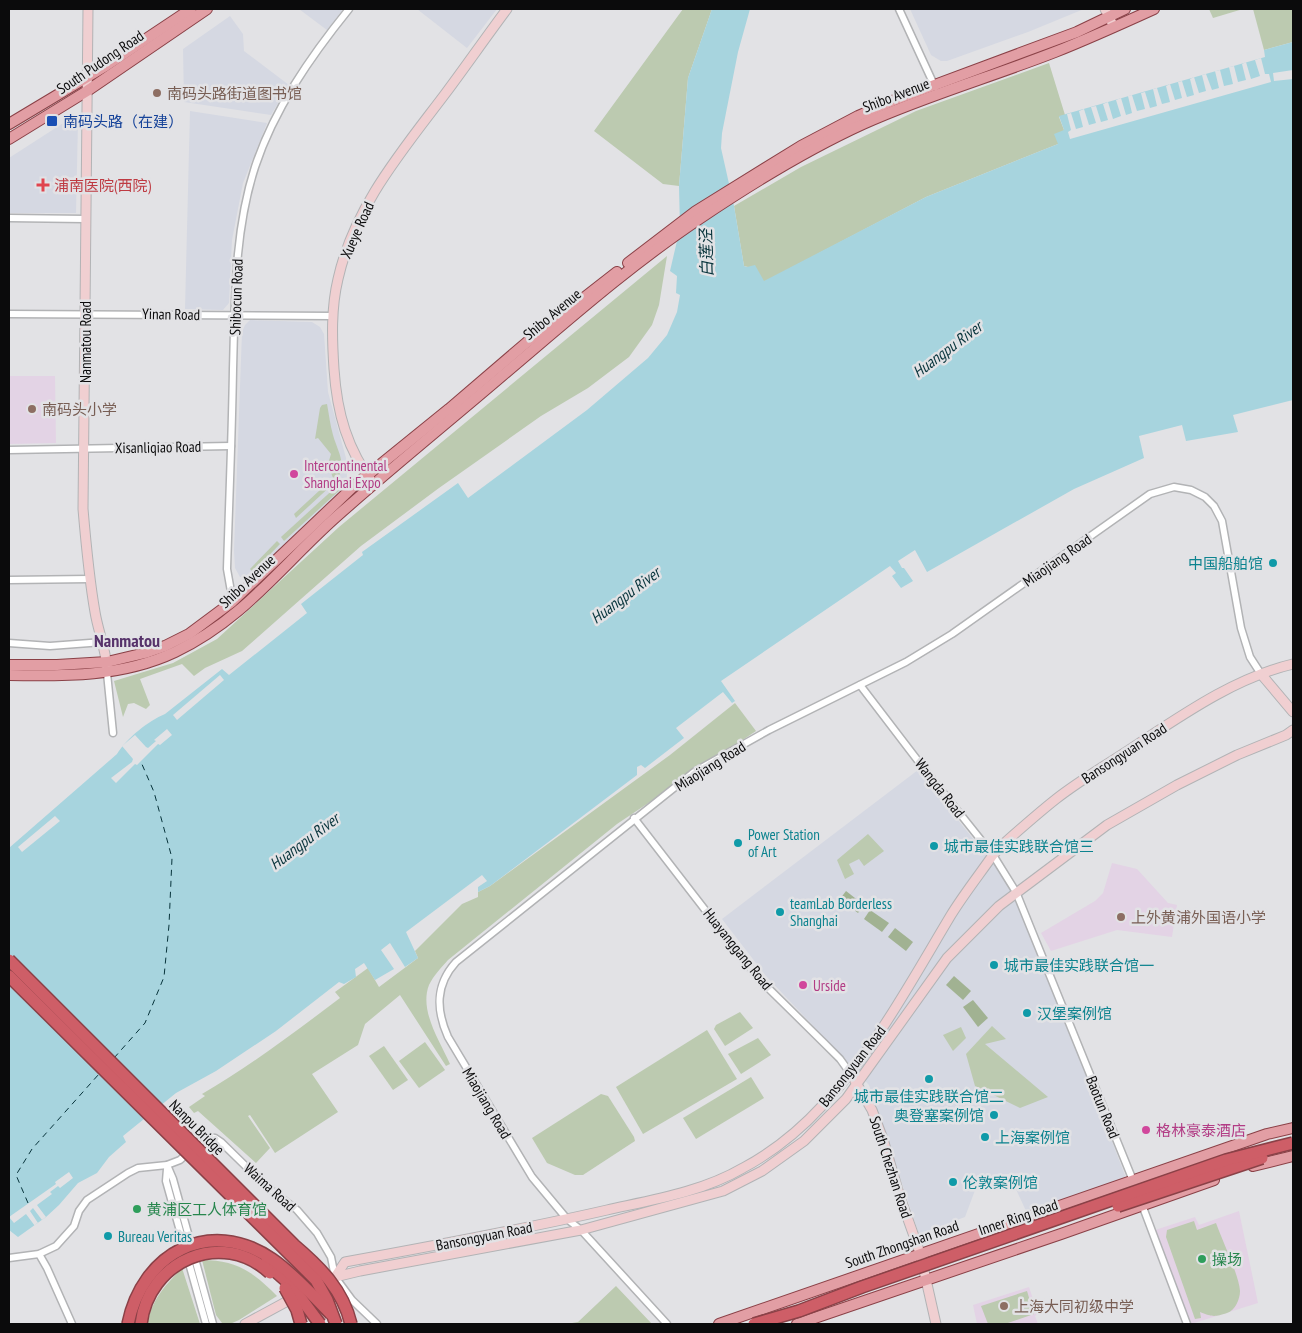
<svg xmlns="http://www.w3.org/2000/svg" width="1302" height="1333" viewBox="0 0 1302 1333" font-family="'PT Sans Narrow','Noto Sans SC',sans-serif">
	<rect width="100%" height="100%" fill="#e2e2e5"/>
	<g fill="#d5d8e2">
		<polygon points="299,9 343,9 327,30"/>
		<polygon points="417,9 497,9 467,48"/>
		<polygon points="910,9 1084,9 1028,32 947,61 941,61 931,55"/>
		<polygon points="230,16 243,34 244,51 289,85 271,115 184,102 183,49"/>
		<polygon points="190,111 267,123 243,183 232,240 229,303 223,310 185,309"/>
		<polygon points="68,120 78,121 76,213 9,213 9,158"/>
		<polygon points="250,320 312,322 320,327 324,334 328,392 346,458 347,476 345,484 339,493 252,577 245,578 240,577 235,568 234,551 242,332 245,325"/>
		<polygon points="918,770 1010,885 1033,935 1126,1178 1026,1211 1009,1174 980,1177 965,1217 919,1234 869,1085 766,976 722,919"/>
	</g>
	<g fill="#e3d3e5">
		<polygon points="9,376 55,376 56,443 9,444"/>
		<polygon points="1112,863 1137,869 1168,903 1177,905 1172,937 1117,930 1051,951 1041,933 1095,901 1103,893"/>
		<polygon points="1239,1211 1258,1303 1191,1324 1155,1230 1195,1217 1199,1225"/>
		<polygon points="1029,1287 1038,1314 1035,1316 1038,1324 977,1324 973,1305"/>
	</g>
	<g fill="#bccab0">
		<polygon points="683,9 712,9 688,78 679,186 663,184 594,131"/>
		<polygon points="1209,9 1243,9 1213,18"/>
		<polygon points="1253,9 1293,9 1293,42 1264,50"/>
		<polygon points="1049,63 1065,115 1059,117 1064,130 1058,144 926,197 764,282 748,267 744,266 734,206 801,167 916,111"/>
		<polygon points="667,256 659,305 652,325 629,357 588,388 541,416 439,488 361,546 242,651 205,668 194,676 182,664 140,679 150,705 146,709 134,703 128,704 123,717 114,681 173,663 217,639 339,527"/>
		<path d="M327 404C329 414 330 425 333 435 338 453 349 466 334 483L296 518 294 514 333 478 328 464 331 454 318 438 315 439 320 408 322 405Z"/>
		<polygon points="338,485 342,488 284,541 281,537"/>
		<polygon points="277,541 280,544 253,572 250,569"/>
		<path d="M735 703 756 731 617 824 448 960C442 967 433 976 429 985 419 1011 440 1041 450 1064L446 1066 400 995 365 1024 358 1045 312 1074 338 1112 275 1153 250 1115 248 1116 270 1148 256 1163 198 1111 194 1113 189 1107 205 1096 202 1094C250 1066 295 1032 340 998L335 992 368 968 379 987 418 958 415 951 462 904 478 897V892L490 886 670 755Z"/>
		<polygon points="868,834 884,851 864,866 859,859 849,864 854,874 845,879 837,860"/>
		<polygon points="740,1012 753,1028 725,1046 714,1029 716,1025"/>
		<polygon points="992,1026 1006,1039 985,1044 1048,1097 1020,1108 975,1086 966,1054"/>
		<polygon points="961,1027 966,1038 953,1051 943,1035"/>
		<polygon points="707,1030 737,1079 643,1134 616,1087"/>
		<polygon points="758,1038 771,1055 741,1074 728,1054"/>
		<polygon points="425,1042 445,1070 419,1088 399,1061"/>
		<polygon points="384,1046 408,1080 393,1090 369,1056"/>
		<polygon points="751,1077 764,1098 696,1139 683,1118"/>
		<polygon points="601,1094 608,1096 634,1137 635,1141 583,1175 575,1175 547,1163 532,1138"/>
		<path d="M1194 1221 1197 1230 1216 1223C1222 1240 1239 1275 1240 1291 1240 1299 1235 1311 1227 1313 1214 1317 1213 1317 1200 1312L1201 1318 1195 1319 1166 1237 1167 1230Z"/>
		<path d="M202 1260C237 1260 253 1272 277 1296L239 1320 230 1324 222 1323 216 1315Z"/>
		<path d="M182 1268 200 1324H147C153 1298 164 1287 182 1268Z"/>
		<polygon points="616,1286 652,1324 566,1324 578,1322"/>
		<polygon points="1027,1291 1034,1314 1005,1324 988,1324 981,1306"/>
	</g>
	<g fill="#a1b292">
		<polygon points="846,891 864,905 858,913 840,899"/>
		<polygon points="870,910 889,923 882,932 864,919"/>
		<polygon points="895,928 913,942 906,951 888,937"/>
		<polygon points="954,976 971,991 963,1000 946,985"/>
		<polygon points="973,1000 988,1018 978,1027 963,1007"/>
	</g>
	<path fill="#a7d4de" d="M712 9H750L738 52 722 133 721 148 734 206 744 266 747 267 755 265 764 281 926 197 1058 144 1054 134 1064 130 1059 116 1265 57 1264 50 1293 42V400L1233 415 1238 432 1186 441 1182 425 1139 436 1144 458 1074 489 927 572 915 550 898 561 902 568H904L913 581 901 588 892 576 896 573 890 566 721 681 735 701 732 703 723 692 676 728 684 738 645 768 641 765 637 767V775L490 886 478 892V887L487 881 482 875 406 932 418 958 405 967 390 943 381 950 394 969 375 980 364 963 355 969 356 977 344 984 339 982 276 1031 216 1071 176 1093 123 1136 126 1142 109 1157 97 1173 78 1183 59 1205 46 1217 18 1237 9 1230V848L117 754C127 738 148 721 165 714L222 669 229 675 307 613 301 604 363 555 362 552 458 483 468 498 587 410 648 358 667 335 677 312 680 295 676 293 677 276 670 271 680 228 679 186 688 78Z"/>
	<g fill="#e2e2e5">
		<polygon points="1261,58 1265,74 1269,74 1271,82 1070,139 1068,132 1071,130 1067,114 1071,113 1076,129 1083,127 1079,111 1084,109 1089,125 1096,123 1091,107 1096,106 1101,122 1108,120 1103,104 1108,102 1113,119 1121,116 1116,100 1121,98 1126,115 1132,113 1128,96 1132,95 1137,111 1145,109 1141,93 1145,92 1150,108 1157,106 1153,89 1157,88 1162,104 1170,102 1166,86 1170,84 1175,100 1182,98 1178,82 1182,81 1187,97 1194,95 1190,79 1194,77 1199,93 1206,91 1202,75 1206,74 1212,90 1219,88 1215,71 1220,70 1224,86 1233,84 1229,67 1234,66 1238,82 1246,80 1242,64 1246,62 1251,79 1260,76 1255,60"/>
		<polygon points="1293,70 1293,79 1274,81 1273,73"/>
		<polygon points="220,675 224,680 177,720 173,715"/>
		<polygon points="167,729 172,735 160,745 158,744 137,765 135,764 116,783 111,778 132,762 133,759 122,746 135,735 146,747 148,748 156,741 154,740"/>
		<polygon points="55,816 60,821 22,852 18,847"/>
		<polygon points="69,1172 73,1178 60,1188 58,1186 50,1192 52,1194 37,1205 46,1217 42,1220 33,1208 30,1211 38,1223 36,1224 35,1226 26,1214 14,1223 9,1217 56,1184 55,1182"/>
	</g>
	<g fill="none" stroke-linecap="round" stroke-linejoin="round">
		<g stroke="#07333b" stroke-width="1" stroke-dasharray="6 5" stroke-linecap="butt">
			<polyline points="114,1058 145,1023 164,977 169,925 172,858 154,792 141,762"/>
			<polyline points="28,1203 16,1175 32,1149 99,1074"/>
		</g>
		<g stroke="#b2b3b5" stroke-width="9">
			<g id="street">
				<polyline points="899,9 935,87"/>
				<polyline points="9,218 85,219"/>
				<polyline points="9,314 333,316"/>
				<polyline points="9,450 231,446"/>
				<polyline points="9,580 90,579"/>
				<path d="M233 603 227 569C229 503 232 436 233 369 235 301 234 232 255 167 274 109 311 56 349 9"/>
				<polyline points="9,643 50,646 103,642"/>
				<polyline points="107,673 113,733"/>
				<polyline points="860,685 925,770 993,855 1016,892 1134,1183"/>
				<polyline points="634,818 757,977 824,1043 840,1059 850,1073"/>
				<polyline points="167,1165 173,1179 213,1324"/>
				<polyline points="167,1169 166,1181 206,1324"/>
				<polyline points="1141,1202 1187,1324"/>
				<polyline points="39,1254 47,1268 72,1324"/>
				<polyline points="9,1258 39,1254 56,1246 74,1226 79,1211 87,1200 128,1173 138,1168 167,1165 180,1160 204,1138 207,1137 215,1138 221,1142 266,1186 297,1210 317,1233 331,1257 335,1277 352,1300 377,1324"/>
				<path d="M667 1324 581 1230 567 1219 532 1177 448 1037C436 1010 435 985 456 962L694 772 769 730 906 662 952 634 1150 494 1174 487 1191 490 1205 497 1214 506 1222 521 1241 628 1250 657 1261 674"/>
			</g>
		</g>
		<g stroke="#b2b3b5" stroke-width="11">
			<g id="secondary">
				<path d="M88 9 83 509C86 544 89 578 95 612 98 631 106 649 107 669"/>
				<polyline points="1105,9 1114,27"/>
				<path d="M374 485C347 449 337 413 334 369 332 339 331 308 338 279 354 207 402 151 445 94 466 66 486 37 507 9"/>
				<polyline points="1261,674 1293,712"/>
				<polyline points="855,1081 872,1110 883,1139 900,1197 920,1253 936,1324"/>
				<path d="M335 1277 345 1262C433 1246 520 1230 607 1210 652 1200 702 1192 743 1168 773 1152 800 1130 823 1105 875 1049 912 980 951 915 964 894 979 875 993 855L1001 846C1019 830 1037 814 1056 799 1083 778 1113 761 1141 742 1188 711 1238 677 1293 664"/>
				<polyline points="325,1283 335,1277 360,1271 581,1230 723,1191 762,1171 804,1141 846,1099 947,958 999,906 1107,825 1177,785 1237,755 1286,735 1293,730"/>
				<polyline points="245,1324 295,1297"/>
			</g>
		</g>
		<g stroke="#8a4147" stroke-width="12">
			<g id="primary">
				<polyline points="9,124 104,67 191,9"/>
				<polyline points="9,139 87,91 207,9"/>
				<polyline points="628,263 696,211 801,146 858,116 897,99 1077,32 1125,9"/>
				<polyline points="9,665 57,665 107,662 145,653 165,646 189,634 232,602 354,486 449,409 526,343 617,272"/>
				<path d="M9 675C66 676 122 677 175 652 244 619 281 566 336 517 390 469 447 423 502 376 566 322 629 266 699 219 751 184 806 150 863 124 925 96 991 77 1055 52 1088 39 1121 24 1154 9"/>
				<polyline points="1253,1166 1293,1156"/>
				<polyline points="719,1324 1267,1134 1293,1128"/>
				<polyline points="797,1324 1061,1234 1214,1180"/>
			</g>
		</g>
		<use href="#street" stroke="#fff" stroke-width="6"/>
		<use href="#secondary" stroke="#f0cfd1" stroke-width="9"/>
		<use href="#primary" stroke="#e29ea4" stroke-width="10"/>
		<g stroke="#8a4147" stroke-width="14" stroke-linecap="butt">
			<g id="highway-bridge">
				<path d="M9 960 294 1245C320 1267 343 1290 351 1324"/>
				<polyline points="9,976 316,1280 327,1300 336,1324"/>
				<polyline points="1118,1206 1262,1158"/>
				<polyline points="266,1263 291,1285 320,1324"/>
				<polyline points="285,1288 297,1310 301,1324"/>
				<path d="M128 1324C142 1254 209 1216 272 1259 294 1274 313 1296 331 1314"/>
				<path d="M141 1324C148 1261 222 1228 270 1273"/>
				<polyline points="754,1324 799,1311 862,1287 1226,1160 1293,1143"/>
			</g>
		</g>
		<use href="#highway-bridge" stroke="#ce5e67" stroke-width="11"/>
	</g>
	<g fill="#8d6e63" stroke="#e2e2e5" stroke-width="2">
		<circle cx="157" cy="93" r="5"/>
		<circle cx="32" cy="409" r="5"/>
		<circle cx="1121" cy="917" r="5"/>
		<circle cx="1004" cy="1306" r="5"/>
	</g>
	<rect fill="#1a4fb4" stroke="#e2e2e5" stroke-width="2" x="46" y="115" width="12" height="12" rx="2.5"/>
	<path fill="#e0444e" stroke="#e2e2e5" stroke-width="2" d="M40.5 177.5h5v5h5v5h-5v5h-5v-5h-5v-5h5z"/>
	<g fill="#d1479c" stroke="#e2e2e5" stroke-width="2">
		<circle cx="294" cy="474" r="5"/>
		<circle cx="803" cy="985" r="5"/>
		<circle cx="1146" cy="1130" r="5"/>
	</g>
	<g fill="#0f9aa8" stroke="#e2e2e5" stroke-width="2">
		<circle cx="1273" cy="563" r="5"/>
		<circle cx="738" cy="843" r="5"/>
		<circle cx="934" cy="846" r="5"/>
		<circle cx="780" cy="912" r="5"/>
		<circle cx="994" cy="965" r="5"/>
		<circle cx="1027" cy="1013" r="5"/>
		<circle cx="929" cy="1079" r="5"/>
		<circle cx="994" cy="1115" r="5"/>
		<circle cx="985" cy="1137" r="5"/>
		<circle cx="953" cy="1182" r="5"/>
		<circle cx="108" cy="1236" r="5"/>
	</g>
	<g fill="#2e9e5b" stroke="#e2e2e5" stroke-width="2">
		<circle cx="137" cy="1209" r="5"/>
		<circle cx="1202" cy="1259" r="5"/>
	</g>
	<g text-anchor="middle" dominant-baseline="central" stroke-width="5" stroke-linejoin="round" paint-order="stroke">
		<g font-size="15" fill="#0b0b0c" stroke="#e2e2e5">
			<text transform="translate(100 62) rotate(-34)">South Pudong Road</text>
			<text transform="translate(896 95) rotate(-21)">Shibo Avenue</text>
			<text transform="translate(357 230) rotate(-66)">Xueye Road</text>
			<text transform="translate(236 297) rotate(-88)">Shibocun Road</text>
			<text transform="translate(171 314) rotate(1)">Yinan Road</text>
			<text transform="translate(552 314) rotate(-40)">Shibo Avenue</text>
			<text transform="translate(85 342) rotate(-90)">Nanmatou Road</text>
			<text transform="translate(158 447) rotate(-1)">Xisanliqiao Road</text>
			<text transform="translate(1057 560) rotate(-35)">Miaojiang Road</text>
			<text transform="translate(247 581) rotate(-43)">Shibo Avenue</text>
			<text transform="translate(1124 753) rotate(-33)">Bansongyuan Road</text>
			<text transform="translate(710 766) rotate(-32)">Miaojiang Road</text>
			<text transform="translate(940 788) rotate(52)">Wangda Road</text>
			<text transform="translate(738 949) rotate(51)">Huayanggang Road</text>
			<text transform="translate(852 1066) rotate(-52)">Bansongyuan Road</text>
			<text transform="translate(487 1103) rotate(59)">Miaojiang Road</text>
			<text transform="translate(1103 1107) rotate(68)">Baotun Road</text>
			<text transform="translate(197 1127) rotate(45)">Nanpu Bridge</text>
			<text transform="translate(891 1167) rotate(72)">South Chezhan Road</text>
			<text transform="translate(270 1187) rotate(42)">Waima Road</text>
			<text transform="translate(1018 1217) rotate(-19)">Inner Ring Road</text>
			<text transform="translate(484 1236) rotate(-11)">Bansongyuan Road</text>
			<text transform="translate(902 1244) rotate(-19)">South Zhongshan Road</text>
		</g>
		<g font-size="15" fill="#785e54" stroke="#e2e2e5" text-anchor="start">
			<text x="167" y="93">南码头路街道图书馆</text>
			<text x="42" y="409">南码头小学</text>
			<text x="1131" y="917">上外黄浦外国语小学</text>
			<text x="1014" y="1306">上海大同初级中学</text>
		</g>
		<g font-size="15" fill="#164399" stroke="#e2e2e5" text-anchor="start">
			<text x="63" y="121">南码头路（在建）</text>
		</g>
		<g font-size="15" fill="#be3a42" stroke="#e2e2e5" text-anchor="start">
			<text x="54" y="185">浦南医院(西院)</text>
		</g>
		<g font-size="15" fill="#b23c85" stroke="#e2e2e5" text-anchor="start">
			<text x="304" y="465">Intercontinental<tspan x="304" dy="17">Shanghai Expo</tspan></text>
			<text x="813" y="985">Urside</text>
			<text x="1156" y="1130">格林豪泰酒店</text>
		</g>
		<g font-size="15" fill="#0d838f" stroke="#e2e2e5" text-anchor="start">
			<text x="1263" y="563" text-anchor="end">中国船舶馆</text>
			<text x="748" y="834">Power Station<tspan x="748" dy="17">of Art</tspan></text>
			<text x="944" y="846">城市最佳实践联合馆三</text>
			<text x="790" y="903">teamLab Borderless<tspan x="790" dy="17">Shanghai</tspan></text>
			<text x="1004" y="965">城市最佳实践联合馆一</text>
			<text x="1037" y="1013">汉堡案例馆</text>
			<text x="929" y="1096" text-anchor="middle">城市最佳实践联合馆二</text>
			<text x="984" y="1115" text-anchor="end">奥登塞案例馆</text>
			<text x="995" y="1137">上海案例馆</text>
			<text x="963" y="1182">伦敦案例馆</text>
			<text x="118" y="1236">Bureau Veritas</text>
		</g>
		<g font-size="15" fill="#27864d" stroke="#e2e2e5" text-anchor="start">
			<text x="147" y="1209">黄浦区工人体育馆</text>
			<text x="1212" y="1259">操场</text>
		</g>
		<g font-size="16" font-style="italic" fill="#07333b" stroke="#e2e2e5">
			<text transform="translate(706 253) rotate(-92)">白莲泾</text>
			<text transform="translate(947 349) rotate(-37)">Huangpu River</text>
			<text transform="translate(625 595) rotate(-37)">Huangpu River</text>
			<text transform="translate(304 841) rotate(-37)">Huangpu River</text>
		</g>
		<g font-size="18" font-weight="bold" fill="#56326a" stroke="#e2e2e5">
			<text x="127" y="640">Nanmatou</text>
		</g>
	</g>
	<rect width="1302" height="1333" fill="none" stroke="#0b0b0c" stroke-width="20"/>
</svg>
